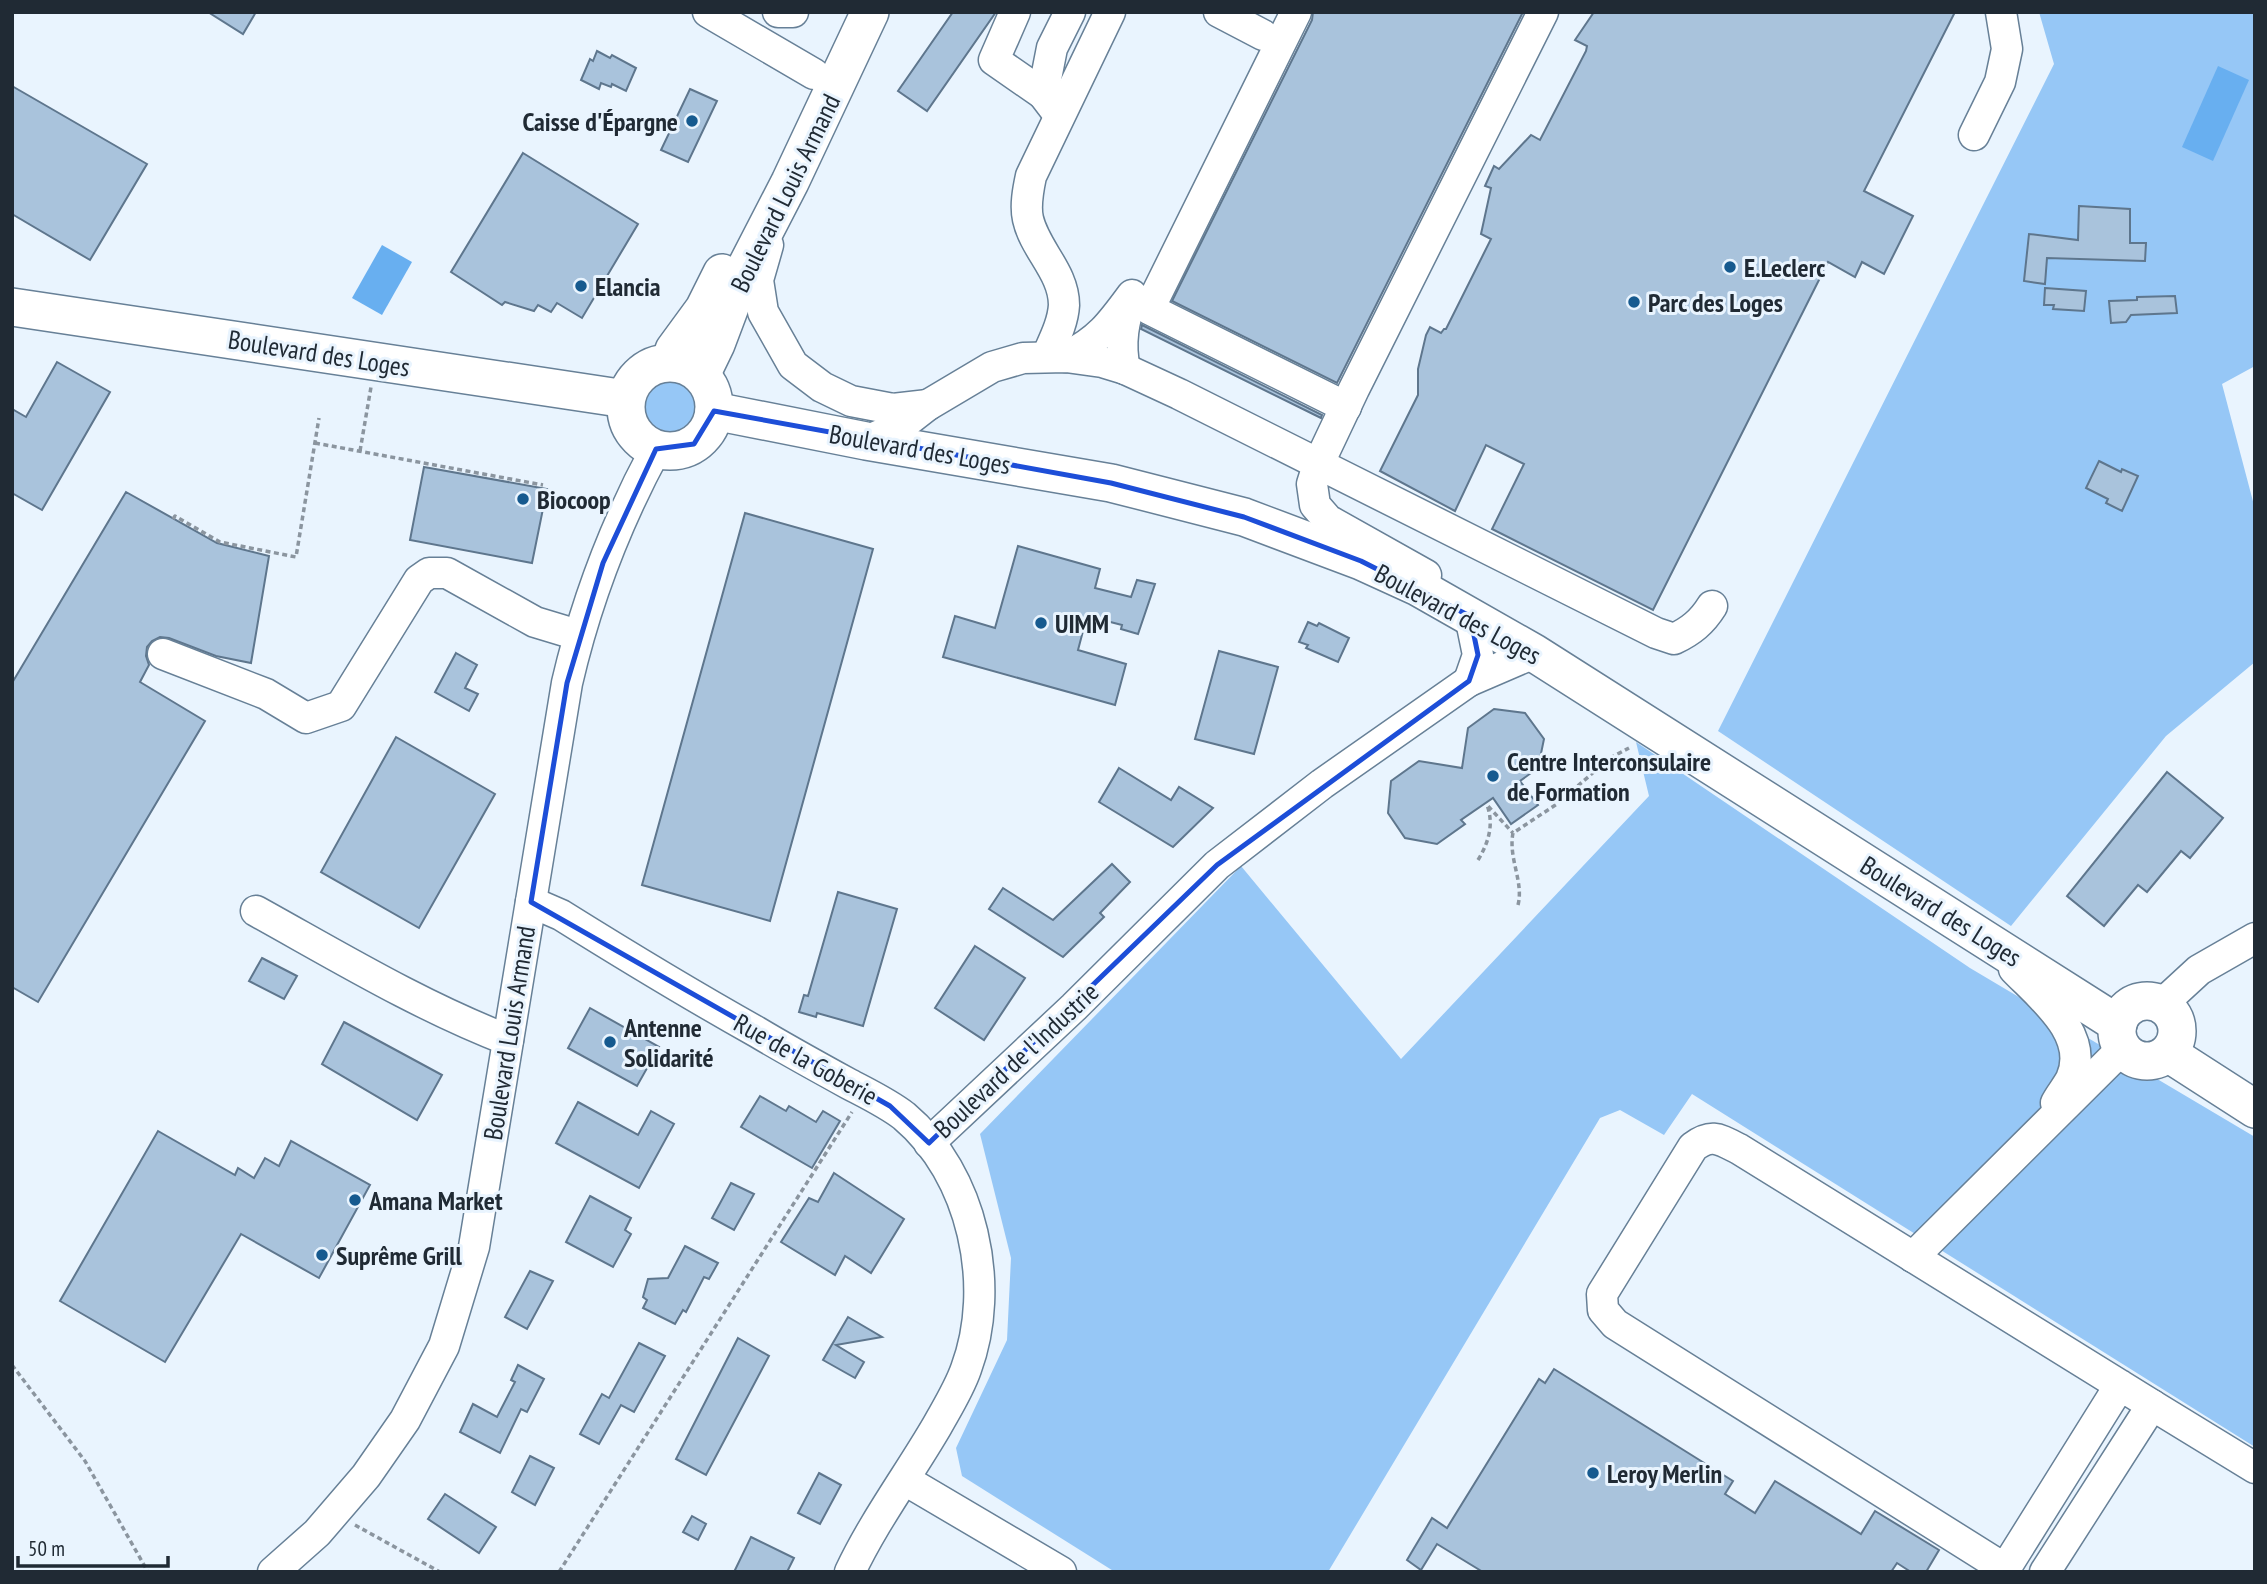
<svg xmlns="http://www.w3.org/2000/svg" width="2267" height="1584" viewBox="0 0 2267 1584" font-family="'PT Sans Narrow',sans-serif">
	<rect width="100%" height="100%" fill="#e9f4fe"/>
	<g fill="#96c7f6">
		<polygon points="2039,12 2255,12 2255,366 2222,384 2255,509 2255,662 2166,736 2011,926 1718,731 2054,64"/>
		<circle cx="673" cy="409" r="31"/>
		<polygon points="1636,742 1970,968 2255,1137 2255,1447 1692,1094 1664,1135 1620,1110 1600,1118 1328,1572 1115,1572 962,1476 956,1448 1007,1340 1011,1258 980,1134 1241,866 1401,1059 1649,796"/>
	</g>
	<g fill="#68aff0">
		<polygon points="2218,66 2249,80 2213,161 2182,147"/>
		<polygon points="382,245 412,262 382,315 352,298"/>
	</g>
	<g fill="#a9c3dc" stroke="#5e768d" stroke-width="2">
		<polygon points="208,12 256,12 243,34"/>
		<polygon points="953,12 996,12 927,111 898,91"/>
		<polygon points="1313,12 1523,12 1337,383 1172,301 1312,20"/>
		<polygon points="1594,12 1955,12 1864,191 1913,216 1884,274 1862,262 1855,277 1828,262 1653,610 1492,529 1524,464 1486,445 1455,511 1380,471 1418,395 1418,369 1426,335 1430,327 1441,333 1444,329 1446,329 1491,239 1481,234 1491,188 1485,186 1494,166 1499,169 1531,135 1540,140 1586,51 1587,46 1575,40"/>
		<polygon points="597,51 610,58 612,55 636,68 626,91 612,84 611,87 601,83 599,89 581,80 590,59 593,61"/>
		<polygon points="12,86 147,164 90,260 12,214"/>
		<polygon points="690,89 717,101 688,162 661,150"/>
		<polygon points="523,153 638,224 582,318 557,303 551,312 538,305 534,311 505,302 502,305 451,272"/>
		<polygon points="2079,206 2130,209 2130,243 2146,243 2145,261 2047,258 2045,284 2024,281 2029,234 2078,240"/>
		<polygon points="2045,288 2086,291 2084,311 2053,309 2054,305 2044,305"/>
		<polygon points="2175,296 2177,313 2131,315 2126,322 2111,323 2109,301 2137,300 2137,297"/>
		<polygon points="1142,325 1322,415 1321,418 1141,329"/>
		<polygon points="57,362 110,392 42,510 12,493 12,409 26,417"/>
		<polygon points="2099,461 2121,472 2122,469 2138,476 2122,511 2106,503 2108,499 2086,488"/>
		<polygon points="424,467 547,489 532,563 410,540"/>
		<polygon points="126,492 217,543 269,556 251,663 216,656 169,638 160,637 152,641 147,647 146,656 149,665 140,682 205,721 38,1002 12,987 12,683"/>
		<polygon points="745,513 873,549 770,921 642,885"/>
		<polygon points="1018,546 1100,569 1095,588 1131,597 1137,580 1155,584 1138,634 1121,629 1122,625 1087,616 1078,650 1126,664 1115,705 943,657 955,616 995,628"/>
		<polygon points="1308,622 1317,626 1319,623 1349,638 1338,662 1306,648 1308,645 1299,642"/>
		<polygon points="1219,651 1278,667 1254,754 1195,739"/>
		<polygon points="456,653 477,665 465,688 478,694 469,711 435,692"/>
		<polygon points="1494,709 1525,713 1544,739 1538,768 1520,781 1538,805 1511,824 1493,798 1461,820 1465,824 1437,844 1405,838 1388,813 1391,781 1419,761 1462,768 1468,728"/>
		<polygon points="396,737 495,794 419,928 321,872"/>
		<polygon points="1119,768 1171,800 1179,787 1213,808 1173,847 1099,802"/>
		<polygon points="2167,772 2223,818 2190,858 2181,851 2147,892 2138,885 2104,926 2067,896"/>
		<polygon points="1112,864 1130,882 1100,913 1104,917 1063,957 989,909 1003,888 1053,920"/>
		<polygon points="838,892 897,909 863,1026 817,1013 816,1017 799,1012 804,995 808,996"/>
		<polygon points="975,946 1025,978 984,1040 935,1008"/>
		<polygon points="262,958 297,976 284,999 249,981"/>
		<polygon points="590,1008 659,1047 637,1086 568,1048"/>
		<polygon points="344,1022 442,1075 417,1120 322,1064"/>
		<polygon points="760,1096 786,1111 789,1106 816,1122 823,1111 840,1121 812,1168 741,1127"/>
		<polygon points="578,1102 638,1135 651,1111 674,1124 639,1188 556,1143"/>
		<polygon points="158,1131 235,1175 238,1168 254,1178 265,1158 279,1166 291,1141 370,1185 319,1278 241,1234 165,1362 60,1301"/>
		<polygon points="834,1173 904,1219 871,1273 845,1256 835,1275 781,1242 809,1198 818,1202"/>
		<polygon points="731,1183 754,1194 734,1230 712,1218"/>
		<polygon points="590,1196 631,1218 625,1230 631,1234 613,1267 566,1242"/>
		<polygon points="685,1246 718,1263 709,1279 704,1277 686,1312 683,1310 675,1324 643,1308 647,1300 643,1297 648,1279 668,1278"/>
		<polygon points="530,1271 553,1281 527,1329 505,1317"/>
		<polygon points="848,1317 882,1337 836,1345 864,1362 855,1378 823,1360"/>
		<polygon points="738,1338 769,1356 706,1475 676,1459"/>
		<polygon points="639,1343 665,1356 634,1412 621,1405 599,1444 580,1434 602,1394 609,1398"/>
		<polygon points="518,1365 544,1379 527,1412 521,1409 500,1453 460,1432 473,1404 497,1417 515,1382 511,1380"/>
		<polygon points="1554,1369 1733,1481 1725,1494 1755,1513 1775,1481 1861,1534 1875,1511 1939,1550 1926,1572 1911,1572 1897,1563 1891,1572 1483,1572 1437,1544 1421,1570 1407,1560 1432,1518 1447,1528 1539,1379 1545,1383"/>
		<polygon points="530,1456 554,1468 535,1505 512,1492"/>
		<polygon points="819,1473 841,1485 820,1524 798,1513"/>
		<polygon points="445,1494 496,1527 479,1553 428,1519"/>
		<polygon points="692,1516 706,1524 698,1540 683,1532"/>
		<polygon points="751,1537 794,1558 787,1572 734,1572"/>
	</g>
	<g fill="none" stroke-linecap="round" stroke-linejoin="round">
		<g stroke="#678097" stroke-width="33">
			<g id="minor">
				<polyline points="708,12 814,74"/>
				<polyline points="778,12 793,12"/>
				<polyline points="1015,12 994,60 1043,94"/>
				<polyline points="1219,12 1263,35"/>
				<polyline points="1296,12 1149,309 1346,407"/>
				<polyline points="1059,115 1043,94 1052,48 1070,12"/>
				<polyline points="1974,135 2000,82 2007,49 2001,12"/>
				<polyline points="768,245 758,280 763,312 793,365 822,387 851,401 893,409 928,405"/>
				<path d="M1047 356C1054 340 1063 323 1064 305 1064 272 1035 250 1028 219 1025 206 1028 190 1031 176L1110 12"/>
				<path d="M1066 357C1099 340 1110 325 1132 295 1124 321 1119 342 1125 369"/>
				<path d="M866 441 901 426 928 405 992 367 1023 358 1066 357 1102 362 1125 369 1179 394 1656 633 1674 639C1691 631 1702 622 1712 606"/>
				<polyline points="1426,575 1328,520 1315,505 1312,484 1318,465 1354,389 1543,12"/>
				<polyline points="1470,616 1478,655 1469,681 1534,653 1520,642"/>
				<polyline points="163,654 266,694 306,718 341,706 419,580 429,573 447,573 535,622 578,635"/>
				<path d="M531 902 561 915C625 955 691 995 757 1032 787 1050 818 1067 849 1084 868 1094 887 1103 904 1116 973 1174 997 1286 966 1369 959 1389 947 1408 937 1426 909 1474 874 1521 850 1572"/>
				<path d="M256 911C339 957 420 1006 508 1040"/>
				<path d="M2014 969C2041 997 2091 1035 2071 1079 2067 1087 2060 1095 2056 1103"/>
				<polyline points="2161,1005 2199,970 2255,938"/>
				<polyline points="929,1143 1074,1007 1217,865 1322,784 1469,681"/>
				<polyline points="1913,1257 2122,1049"/>
				<path d="M2120 1385 2005 1569 1615 1324 1603 1310 1602 1294 1693 1147C1712 1133 1719 1139 1739 1149L2152 1405"/>
				<polyline points="905,1480 1061,1572"/>
				<path d="M273 1572 317 1533 366 1476 405 1420 444 1346 474 1247 567 683C586 601 616 523 656 449"/>
				<polyline points="2045,1572 2152,1405 2255,1468"/>
			</g>
		</g>
		<g stroke="#678097" stroke-width="40">
			<g id="major">
				<polyline points="12,307 626,399"/>
				<polyline points="670,362 674,350 704,309 722,273"/>
				<circle cx="670" cy="407" r="44"/>
				<polyline points="701,375 716,344 742,275 790,182 870,12"/>
				<polyline points="714,411 866,441 1111,483 1244,517 1361,561 1418,587 1534,653 2118,1024"/>
				<circle cx="2147" cy="1031" r="30"/>
				<polyline points="2168,1053 2255,1109"/>
			</g>
		</g>
		<g stroke="#8b959f" stroke-width="3.5" stroke-dasharray="5 3.5" stroke-linecap="butt">
			<polyline points="315,443 543,485"/>
			<polyline points="360,451 371,387"/>
			<polyline points="173,519 175,516 220,542 296,557 319,418"/>
			<path d="M1478 860C1489 842 1494 824 1487 805L1513 833"/>
			<path d="M1518 905C1524 882 1508 858 1513 833L1557 804 1610 758 1629 748"/>
			<polyline points="12,1365 85,1461 148,1572"/>
			<polyline points="355,1525 440,1572"/>
			<polyline points="559,1572 852,1112"/>
		</g>
		<use href="#minor" stroke="#fff" stroke-width="30"/>
		<use href="#major" stroke="#fff" stroke-width="37"/>
	</g>
	<path fill="none" stroke="#1d4ed8" stroke-width="5" stroke-linejoin="round" d="M714 411 1111 483 1244 517 1361 561 1470 616 1478 655 1469 681 1217 865 929 1143 890 1106 531 902 567 683 603 563 656 449 694 444Z"/>
	<g fill="#165a8f" stroke="#e9f4fe" stroke-width="2.5">
		<circle cx="692" cy="121" r="7"/>
		<circle cx="1730" cy="267" r="7"/>
		<circle cx="581" cy="286" r="7"/>
		<circle cx="1634" cy="302" r="7"/>
		<circle cx="523" cy="499" r="7"/>
		<circle cx="1041" cy="623" r="7"/>
		<circle cx="1493" cy="776" r="7"/>
		<circle cx="610" cy="1042" r="7"/>
		<circle cx="355" cy="1200" r="7"/>
		<circle cx="322" cy="1255" r="7"/>
		<circle cx="1593" cy="1473" r="7"/>
	</g>
	<g text-anchor="middle" dominant-baseline="central" stroke-width="6" stroke-linejoin="round" paint-order="stroke">
		<g font-size="26" font-weight="bold" fill="#202a34" stroke="#e9f4fe" text-anchor="start">
			<text x="678" y="121" text-anchor="end">Caisse d'Épargne</text>
			<text x="1744" y="267">E.Leclerc</text>
			<text x="595" y="286">Elancia</text>
			<text x="1648" y="302">Parc des Loges</text>
			<text x="537" y="499">Biocoop</text>
			<text x="1055" y="623">UIMM</text>
			<text x="1507" y="761">Centre Interconsulaire<tspan x="1507" dy="30">de Formation</tspan></text>
			<text x="624" y="1027">Antenne<tspan x="624" dy="30">Solidarité</tspan></text>
			<text x="369" y="1200">Amana Market</text>
			<text x="336" y="1255">Suprême Grill</text>
			<text x="1607" y="1473">Leroy Merlin</text>
		</g>
		<g font-size="26" fill="#202a34" stroke="#e9f4fe">
			<text transform="translate(785 193) rotate(-64)">Boulevard Louis Armand</text>
			<text transform="translate(319 353) rotate(9)">Boulevard des Loges</text>
			<text transform="translate(920 449) rotate(10)">Boulevard des Loges</text>
			<text transform="translate(1458 614) rotate(28)">Boulevard des Loges</text>
			<text transform="translate(1941 911) rotate(32)">Boulevard des Loges</text>
			<text transform="translate(509 1033) rotate(-81)">Boulevard Louis Armand</text>
			<text transform="translate(806 1059) rotate(29)">Rue de la Goberie</text>
			<text transform="translate(1016 1060) rotate(-43)">Boulevard de l'Industrie</text>
		</g>
	</g>
	<rect width="2267" height="1584" fill="none" stroke="#202a34" stroke-width="28"/>
	<path d="M18 1556v10h150v-10" fill="none" stroke="#202a34" stroke-width="3.5"/>
	<text x="28" y="1556" font-size="21" fill="#202a34" stroke="#e9f4fe" stroke-width="5" paint-order="stroke">50 m</text>
</svg>
